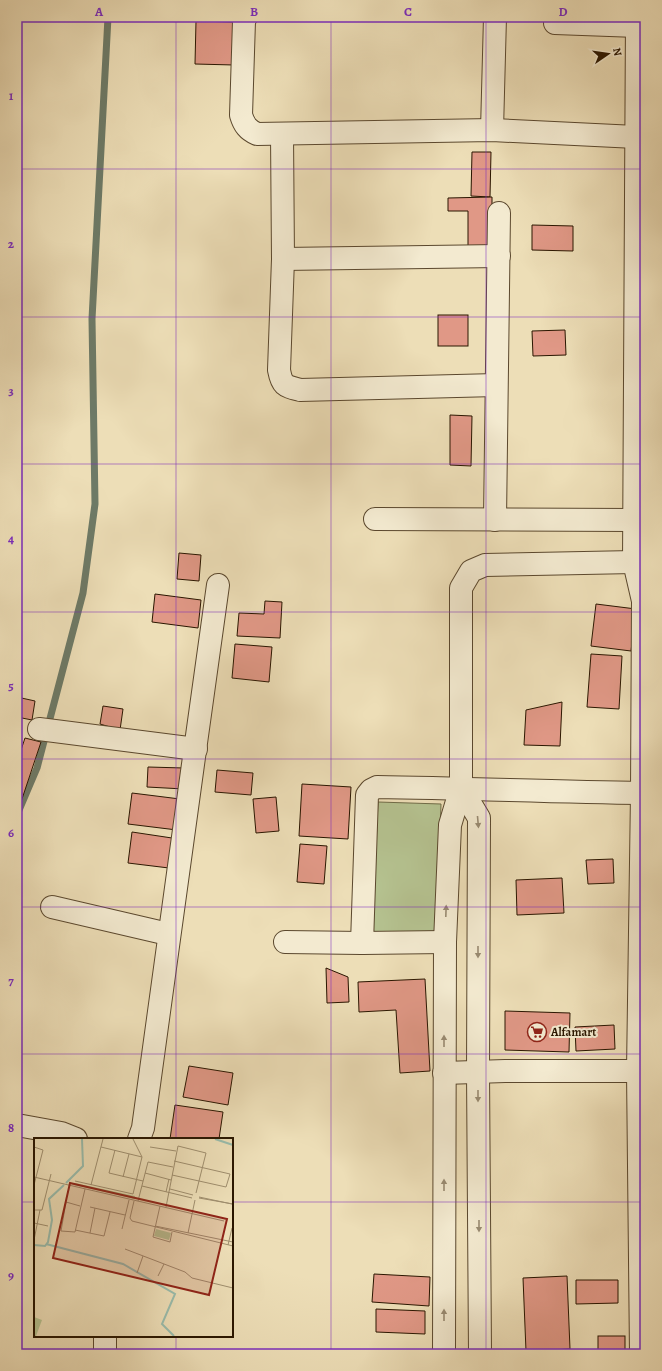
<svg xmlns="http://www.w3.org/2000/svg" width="662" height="1371" viewBox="0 0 662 1371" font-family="Alegreya,serif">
	<rect width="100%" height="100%" fill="#eddeb7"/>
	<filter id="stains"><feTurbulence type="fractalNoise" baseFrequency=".005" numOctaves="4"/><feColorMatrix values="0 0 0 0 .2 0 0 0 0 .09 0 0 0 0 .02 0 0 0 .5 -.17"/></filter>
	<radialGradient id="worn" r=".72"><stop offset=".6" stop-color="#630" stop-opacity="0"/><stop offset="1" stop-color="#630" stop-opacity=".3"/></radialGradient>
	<polygon fill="#b5c290" stroke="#706c48" points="378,802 441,804 437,933 372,932"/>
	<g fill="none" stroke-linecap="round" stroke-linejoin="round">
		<polyline stroke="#6d7a67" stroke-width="7" points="17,815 37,768 83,593 95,504 92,319 108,17"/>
	</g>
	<g fill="#e09886" stroke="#2a1600">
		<polygon points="196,21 235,22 234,65 195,64"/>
		<polygon points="472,152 491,152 490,197 471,196"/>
		<polygon points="492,197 492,250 468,250 468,211 448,211 448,198"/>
		<polygon points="532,225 573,226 573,251 532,250"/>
		<rect x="438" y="315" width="30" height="31"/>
		<polygon points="565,330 566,355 533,356 532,331"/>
		<polygon points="450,415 472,416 471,466 450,465"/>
		<polygon points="179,553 201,555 199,581 177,579"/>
		<polygon points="155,594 201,600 198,628 152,622"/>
		<polygon points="265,601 282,602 280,638 237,636 239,613 264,614"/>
		<polygon points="596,604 636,609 631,651 591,646"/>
		<polygon points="235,644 272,647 269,682 232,678"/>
		<polygon points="591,654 622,656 619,709 587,707"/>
		<polygon points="17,697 35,701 32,720 17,717"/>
		<polygon points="562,702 560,746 524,745 526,710"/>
		<polygon points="103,706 123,709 120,730 100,724"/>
		<polygon points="25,738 41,742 21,802 17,801 17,762"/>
		<polygon points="148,767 184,768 184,789 147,787"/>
		<polygon points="217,770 253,773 251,795 215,792"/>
		<polygon points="302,784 351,787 348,839 299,836"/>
		<polygon points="132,793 180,799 177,830 128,824"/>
		<polygon points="276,797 279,831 256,833 253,799"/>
		<polygon points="132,832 172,838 169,868 128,863"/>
		<polygon points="300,844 327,846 324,884 297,882"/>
		<polygon points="613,859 614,883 588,884 586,860"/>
		<polygon points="562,878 564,913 517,915 516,880"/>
		<polygon points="326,968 348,977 349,1002 327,1003"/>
		<polygon points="425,979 430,1071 400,1073 396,1010 359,1012 358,982"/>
		<polygon points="505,1011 570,1013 569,1052 505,1050"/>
		<polygon points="614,1025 615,1049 576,1051 575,1027"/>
		<polygon points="189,1066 233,1073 228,1105 183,1097"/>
		<polygon points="175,1105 223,1112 219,1139 170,1139"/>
		<polygon points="374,1274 430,1277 429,1306 372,1302"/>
		<polygon points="567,1276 570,1349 526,1351 523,1278"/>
		<polygon points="576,1280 618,1280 618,1303 576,1304"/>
		<polygon points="376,1309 425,1311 425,1334 376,1332"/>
		<rect x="598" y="1336" width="27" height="18"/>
	</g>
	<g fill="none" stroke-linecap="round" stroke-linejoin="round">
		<g stroke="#5b482e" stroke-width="24">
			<g id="minor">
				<path d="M246 17 244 21 241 115C244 125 248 130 257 134L492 130 636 137"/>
				<polyline points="637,17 634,562 643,601 642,793 638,1071 641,1354"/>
				<polyline points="555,23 637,26"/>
				<polyline points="492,130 495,17"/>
				<path d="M282 134 283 259 279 370C282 386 285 386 300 390L496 385"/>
				<polyline points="283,259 499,256"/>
				<polyline points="375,519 634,520"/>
				<polyline points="495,520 499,213"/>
				<polyline points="39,729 196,749"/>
				<polyline points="461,788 479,818 478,1072 480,1354"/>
				<polyline points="52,907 168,934"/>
				<polyline points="285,942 362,943"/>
				<path d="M445 942 362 943 367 795 371 790 377 787C465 788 554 792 642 793"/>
				<polyline points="444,1073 505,1071 645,1071"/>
				<polyline points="17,1125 61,1133 76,1139"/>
				<path d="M139 1139 143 1128C167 947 193 766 218 585"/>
				<polyline points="105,1336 105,1354"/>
				<polyline points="444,1354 445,942 450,825 461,788 461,588 471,571 485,565 634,562"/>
			</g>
		</g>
		<use href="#minor" stroke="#f3ead0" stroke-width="22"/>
	</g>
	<defs><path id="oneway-solid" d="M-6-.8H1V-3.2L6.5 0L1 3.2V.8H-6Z"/></defs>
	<g fill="#998b72">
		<use href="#oneway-solid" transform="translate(478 822) rotate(85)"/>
		<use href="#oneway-solid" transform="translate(446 911) rotate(-88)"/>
		<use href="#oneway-solid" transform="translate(478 952) rotate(90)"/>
		<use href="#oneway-solid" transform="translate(444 1041) rotate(-90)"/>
		<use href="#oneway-solid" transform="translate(478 1096) rotate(90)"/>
		<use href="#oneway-solid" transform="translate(444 1185) rotate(-90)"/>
		<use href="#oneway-solid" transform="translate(479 1226) rotate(90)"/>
		<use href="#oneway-solid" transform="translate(444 1315) rotate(-90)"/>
	</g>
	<path fill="none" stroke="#7b2cbf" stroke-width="1" stroke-opacity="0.55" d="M176 17V1139M331 17V1354M486 17V1354M17 169H645M17 317H645M17 464H645M17 612H645M17 759H645M17 907H645M17 1054H645M17 1202H35M232 1202H645M176 1336V1354"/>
	<defs>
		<g id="supermarket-ring" transform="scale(1)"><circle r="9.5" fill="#f3ead0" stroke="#8f2418" stroke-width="1.5"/><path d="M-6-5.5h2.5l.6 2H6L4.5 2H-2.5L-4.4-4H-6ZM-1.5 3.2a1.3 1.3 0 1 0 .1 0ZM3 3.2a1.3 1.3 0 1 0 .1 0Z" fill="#8f2418"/></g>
	</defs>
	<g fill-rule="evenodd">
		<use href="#supermarket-ring" x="537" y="1032"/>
	</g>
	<g text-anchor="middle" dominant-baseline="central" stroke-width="4" stroke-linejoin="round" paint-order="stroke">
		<g font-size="12" font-weight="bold" fill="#2a1600" stroke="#f3ead0" text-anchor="start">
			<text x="551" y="1032">Alfamart</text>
		</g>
	</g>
	<g transform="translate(34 1138)">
		<rect width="199" height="199" fill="#eddeb7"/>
		<path d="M41 45 101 58V61L40 47ZM122 91 137 95 135 102 120 98ZM0 179 8 182 2 198H0Z" fill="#b5c290"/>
		<path fill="none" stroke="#99bcac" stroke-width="2" d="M181 1 199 7M32 45 49 28 48 1M12 106 89 126 141 156 128 186 140 198M0 107 11 108 14 104 18 82 15 61 30 47"/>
		<path fill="none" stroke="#9f8e6e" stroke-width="1" d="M0 9 9 12 0 47M67 9 108 19M116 9 142 13M81 12 75 35 109 43M111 35 137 42M138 37 192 49 196 36 140 23M0 39 190 83M89 39 95 16M41 43 99 56 108 19 99 1M57 47 69 1M108 48 158 60M136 51 159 57M132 54 135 41M165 59 198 66M165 60 199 66M100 63 96 80 98 83 199 108M104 63 114 24 139 29M46 68 32 64 27 93 41 94 51 51M126 68 119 99 136 104 138 94M56 69 91 77M132 69 144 8 172 15 162 55M0 72H8L17 36M0 85 14 88M121 88 199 104M88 91 95 62M41 92 70 98 76 74M56 95 61 70M154 95 161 62M0 102 6 72M194 107 198 90M91 111 151 134 158 140 199 150M103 135 109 118M124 138 130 126"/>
		<path fill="#8f2418" fill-opacity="0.15" stroke="#8f2418" stroke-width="2" d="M36 45 193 81 175 157 19 120Z"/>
		<rect width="199" height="199" fill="none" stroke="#2a1600" stroke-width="2"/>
	</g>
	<rect width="662" height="1371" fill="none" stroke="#eddeb7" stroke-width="44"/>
	<g transform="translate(608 54) rotate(77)" stroke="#f3ead0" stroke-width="3" paint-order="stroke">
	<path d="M0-3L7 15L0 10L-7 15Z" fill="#2a1600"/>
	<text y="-6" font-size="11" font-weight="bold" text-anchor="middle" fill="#2a1600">N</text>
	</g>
	<rect x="22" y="22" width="618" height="1327" fill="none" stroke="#7b2cbf" stroke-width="1.5"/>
	<g font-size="13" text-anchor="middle" font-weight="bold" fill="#7b2cbf">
		<text x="99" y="16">A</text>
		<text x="254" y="16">B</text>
		<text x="408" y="16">C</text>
		<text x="563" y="16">D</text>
		<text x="11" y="100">1</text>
		<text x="11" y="248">2</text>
		<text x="11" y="395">3</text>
		<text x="11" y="543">4</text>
		<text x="11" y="690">5</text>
		<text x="11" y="837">6</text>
		<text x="11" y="985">7</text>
		<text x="11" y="1132">8</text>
		<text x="11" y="1280">9</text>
	</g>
	<rect width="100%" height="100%" filter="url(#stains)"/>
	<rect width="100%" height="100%" fill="url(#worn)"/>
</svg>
